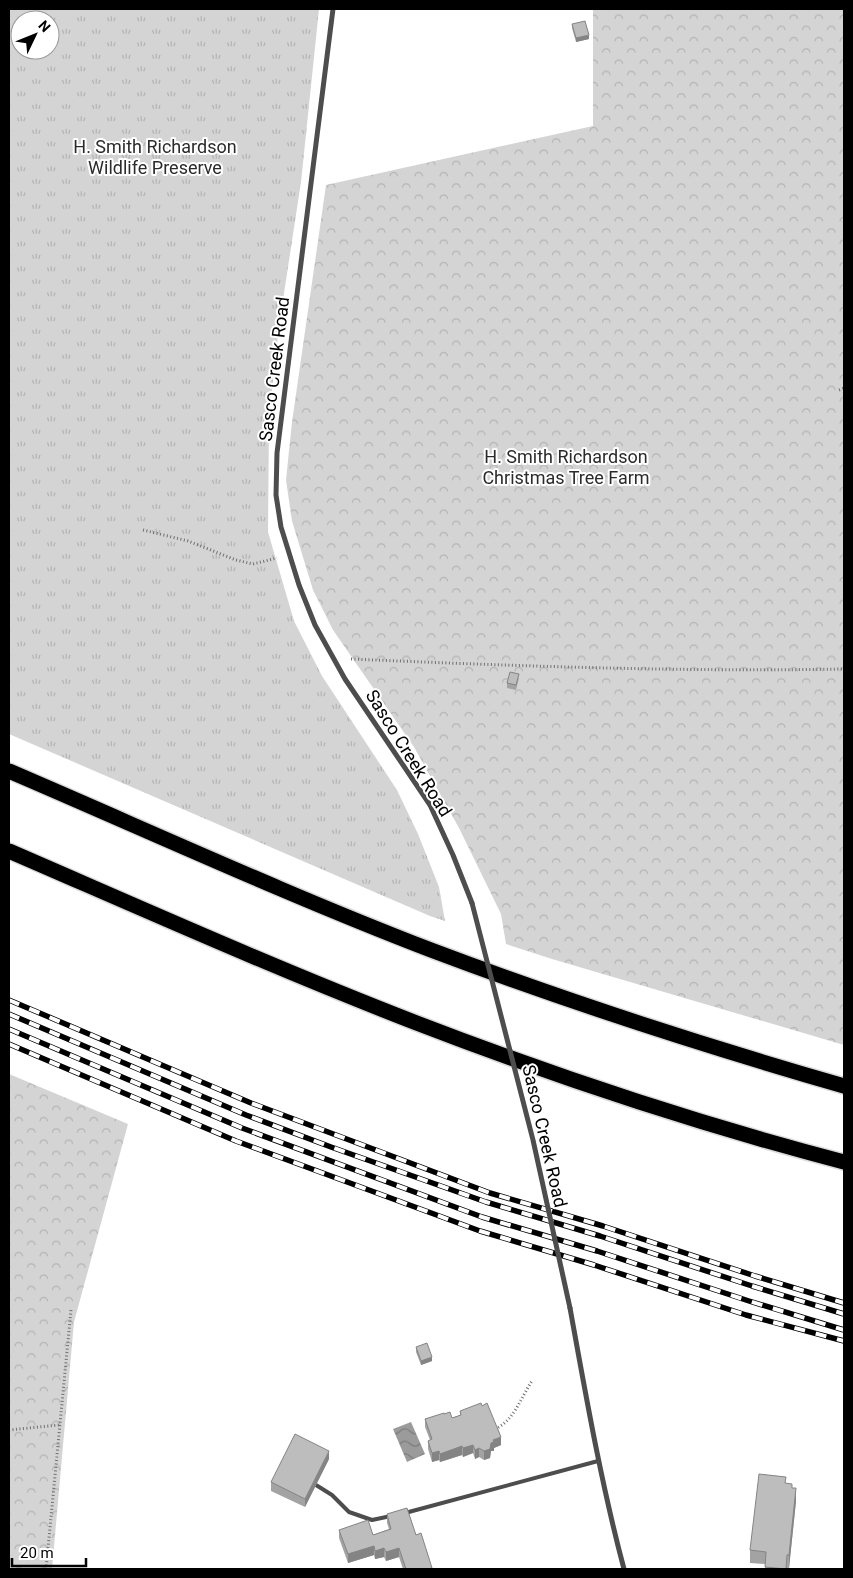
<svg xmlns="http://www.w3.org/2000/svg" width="853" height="1578" viewBox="0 0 853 1578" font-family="Roboto,sans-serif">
	<defs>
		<pattern id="grass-tufts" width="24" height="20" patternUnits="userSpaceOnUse" patternTransform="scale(1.25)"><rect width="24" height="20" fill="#d4d4d4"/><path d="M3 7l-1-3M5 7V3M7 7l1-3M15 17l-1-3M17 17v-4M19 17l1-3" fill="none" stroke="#b4b4b4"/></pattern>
		<pattern id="forest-crowns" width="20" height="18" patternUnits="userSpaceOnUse" patternTransform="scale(1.25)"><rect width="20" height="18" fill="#d4d4d4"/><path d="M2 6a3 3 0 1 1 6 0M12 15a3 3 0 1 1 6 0" fill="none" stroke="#b4b4b4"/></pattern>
		<pattern id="water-waves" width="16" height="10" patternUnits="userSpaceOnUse" patternTransform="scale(1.25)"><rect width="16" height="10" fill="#9b9b9b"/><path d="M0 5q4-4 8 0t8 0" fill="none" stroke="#7c7c7c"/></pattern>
	</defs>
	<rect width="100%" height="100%" fill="#fff"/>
	<path fill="url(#grass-tufts)" fill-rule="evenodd" d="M9 9H319L301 182 279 326 269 416 268 532 294 621 322 676 397 790 418 834 439 887 445 921 430 916 9 734ZM20 20H50V50H20Z"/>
	<g fill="url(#forest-crowns)">
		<polygon points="593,9 844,9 844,1045 552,959 506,944 501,914 459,828 414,747 333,630 313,590 292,521 286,480 292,422 326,185 593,126"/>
		<polygon points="9,1074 128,1124 74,1322 52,1569 9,1569"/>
	</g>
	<polygon fill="url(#water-waves)" points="411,1422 425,1454 407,1462 393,1429"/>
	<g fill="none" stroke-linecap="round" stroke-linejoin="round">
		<g stroke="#dbdbdb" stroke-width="18">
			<g id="highway">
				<path d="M9 771C149 831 288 895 431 950 566 1001 705 1046 844 1086"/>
				<path d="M9 851C143 909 277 969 414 1022 554 1076 698 1124 844 1162"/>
			</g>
		</g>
		<g stroke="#6f6f6f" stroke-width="3" stroke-dasharray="1 2.5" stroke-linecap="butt">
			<polyline points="839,390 844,388"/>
			<polyline points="143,530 188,541 236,560 253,564 277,558"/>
			<path d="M351 659C515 666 680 672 844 669"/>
			<path d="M495 1429C514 1421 521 1397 532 1381"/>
			<polyline points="9,1430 59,1425"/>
			<polyline points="46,1569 71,1310"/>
		</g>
		<g stroke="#4d4d4d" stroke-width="4">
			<polyline points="316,1485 332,1495 349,1512 372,1520 391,1516"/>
			<polyline points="405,1513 598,1461"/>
		</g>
		<g stroke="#4d4d4d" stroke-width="5">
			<polyline points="333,9 277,453 276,495 281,527 299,585 315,625 345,679 430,805 453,855 472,903"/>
			<path d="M570 1308C586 1396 601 1483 624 1569"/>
		</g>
		<use href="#highway" stroke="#000" stroke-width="15"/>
		<g stroke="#000" stroke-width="5.5">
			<g id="rail">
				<polyline points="9,1000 251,1103 490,1193 603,1226 755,1276 844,1303"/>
				<polyline points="9,1014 246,1115 331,1147 486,1202 600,1236 752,1286 844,1314"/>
				<polyline points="9,1029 242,1128 482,1217 597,1251 749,1301 844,1330"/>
				<polyline points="9,1044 236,1141 480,1231 594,1265 746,1315 844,1341"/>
			</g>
		</g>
		<use href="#rail" stroke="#fff" stroke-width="4" stroke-dasharray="11" stroke-linecap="butt"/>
		<polyline stroke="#4d4d4d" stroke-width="5" points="472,903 533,1140 570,1308"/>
	</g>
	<g fill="#a3a3a3">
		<polygon points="572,24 589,39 576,42 572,28"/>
		<polygon points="519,678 516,690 507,688 507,683"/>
		<polygon points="416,1347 432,1361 421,1365 416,1352"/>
		<polygon points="460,1411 501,1445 494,1448 494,1451 491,1451 490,1458 484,1460 479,1457 475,1459 473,1453 463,1457 462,1455 440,1462 439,1460 432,1462 428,1449 428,1441 430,1440 425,1427 425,1419 444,1414 452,1418 460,1415"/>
		<polygon points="329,1459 305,1507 271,1491 271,1482"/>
		<polygon points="786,1483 792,1488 796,1501 789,1568 787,1568 787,1569 765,1569 765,1564 750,1563 750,1550"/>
		<polygon points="387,1514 416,1535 432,1569 403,1569 399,1557 386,1561 384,1557 375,1559 374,1555 348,1563 339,1538 339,1530 373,1535 389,1529 387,1523"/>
	</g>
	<g fill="#848484">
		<polygon points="589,35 589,39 576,42 576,38"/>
		<polygon points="432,1357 432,1361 421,1365 421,1361"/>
		<polygon points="501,1437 501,1445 494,1448 494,1451 491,1451 490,1458 484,1460 484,1451 491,1443 493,1440"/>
		<polygon points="473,1445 473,1453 463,1457 463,1448"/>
		<polygon points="462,1446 462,1455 440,1462 440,1454"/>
		<polygon points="479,1448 479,1457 475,1459 475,1450"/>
		<polygon points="329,1451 329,1459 305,1507 305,1499"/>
		<polygon points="439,1451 439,1460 432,1462 432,1453"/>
		<polygon points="796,1488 796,1501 789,1568 789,1555"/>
		<polygon points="374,1546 374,1555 348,1563 348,1554"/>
		<polygon points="384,1548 384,1557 375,1559 375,1551"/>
		<polygon points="399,1548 399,1557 386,1561 386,1552"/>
	</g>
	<g fill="#bdbdbd" stroke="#848484">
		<polygon points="585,21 589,35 576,38 572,24"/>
		<polygon points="510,672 519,674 516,685 507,683"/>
		<polygon points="427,1343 432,1357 421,1361 416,1347"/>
		<polygon points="481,1403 482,1406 487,1403 501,1437 493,1440 494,1442 491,1443 490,1449 484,1451 479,1448 475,1450 473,1445 463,1448 462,1446 440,1454 439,1451 432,1453 428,1441 432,1439 425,1419 444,1413 444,1414 450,1412 452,1418 461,1415 460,1411"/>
		<polygon points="295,1434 329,1451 305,1499 271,1482"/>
		<polygon points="759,1474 786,1477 785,1483 792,1484 792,1488 796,1488 789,1555 787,1555 786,1569 765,1567 766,1552 750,1550"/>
		<polygon points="407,1508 416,1535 421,1533 432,1568 427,1569 406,1569 399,1548 386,1552 384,1548 375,1551 374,1546 348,1554 339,1530 368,1520 373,1535 391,1529 387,1514"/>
	</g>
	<g text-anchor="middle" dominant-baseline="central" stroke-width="4" stroke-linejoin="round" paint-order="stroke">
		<g font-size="18" fill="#2b2b2b" stroke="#fff">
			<text x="155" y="146">H. Smith Richardson<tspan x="155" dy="21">Wildlife Preserve</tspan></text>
			<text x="566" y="456">H. Smith Richardson<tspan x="566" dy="21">Christmas Tree Farm</tspan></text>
		</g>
		<g font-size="18" fill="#000" stroke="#fff">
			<text transform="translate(274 369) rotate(-83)">Sasco Creek Road</text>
			<text transform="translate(409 753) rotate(58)">Sasco Creek Road</text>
			<text transform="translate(545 1136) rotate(77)">Sasco Creek Road</text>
		</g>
	</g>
	<rect width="853" height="1578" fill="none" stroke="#000000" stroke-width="20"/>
	<g transform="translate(35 35) rotate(47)"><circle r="24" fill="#ffffff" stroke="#999999"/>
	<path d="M0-4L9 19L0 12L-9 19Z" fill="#000000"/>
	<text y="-8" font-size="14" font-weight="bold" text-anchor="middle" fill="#000000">N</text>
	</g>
	<path d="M12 1558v8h74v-8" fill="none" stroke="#000000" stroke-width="2.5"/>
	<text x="20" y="1558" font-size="15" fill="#000000" stroke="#ffffff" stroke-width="4" paint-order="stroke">20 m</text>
</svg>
